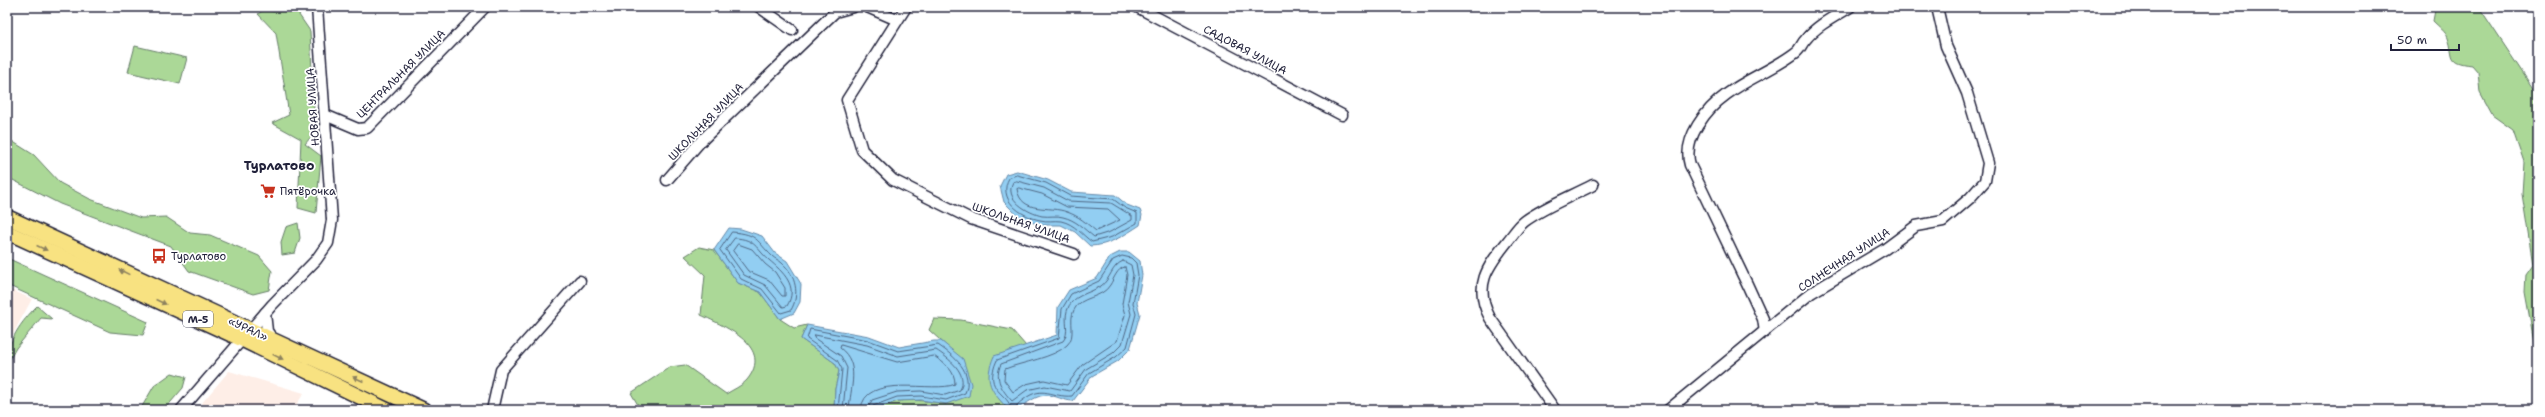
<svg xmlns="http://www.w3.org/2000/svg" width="2545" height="417" viewBox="0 0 2545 417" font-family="'Shantell Sans',sans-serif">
	<rect width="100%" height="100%" fill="#fff"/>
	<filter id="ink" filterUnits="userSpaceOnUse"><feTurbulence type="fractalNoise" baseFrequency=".025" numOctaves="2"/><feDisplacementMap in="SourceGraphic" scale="8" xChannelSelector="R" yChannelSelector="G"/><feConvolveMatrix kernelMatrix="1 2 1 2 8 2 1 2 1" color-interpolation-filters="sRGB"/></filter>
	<g filter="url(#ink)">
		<g fill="#feeee7">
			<polygon points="7,288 32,299 7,345"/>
			<polygon points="229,371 304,393 293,410 196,410"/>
		</g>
		<g fill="#abd897" stroke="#667d69">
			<polygon points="274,7 303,7 299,15 310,31 315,132 305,144 321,156 316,213 298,208 301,139 272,123 289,115 276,33 258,14 265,9 274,12"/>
			<path d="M2433 7H2479L2538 96V364L2525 292 2526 274 2533 264 2522 194 2524 162 2513 130 2492 115 2480 93 2478 72 2472 65C2446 62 2455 57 2448 38 2446 32 2438 26 2433 21L2435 10Z"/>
			<polygon points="135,46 187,58 180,84 128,72"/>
			<polygon points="7,138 34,155 60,183 90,199 141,218 166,217 190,233 210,235 259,256 272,271 269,290 253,294 189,271 171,246 60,204 7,177"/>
			<polygon points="298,223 300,238 295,253 282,255 281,242 286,227"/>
			<path d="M699 247 714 250 738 283 760 292 780 319 794 328 807 325 801 339 835 363 839 371 835 389 834 410H641L631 393 670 367 685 365 726 394C732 390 742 386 747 380 774 347 726 327 701 315L705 275 685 256Z"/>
			<polygon points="7,258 148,322 143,335 110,332 7,285"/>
			<path d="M37 306 52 319 41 318 16 348 7 364C7 341 21 322 37 306Z"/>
			<path d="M934 319 961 320 1012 330 1026 346 1013 351 1001 401 1009 410H873C896 396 921 400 946 404L951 350 929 330Z"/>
			<polygon points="172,373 186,377 183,388 164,410 140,410 154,386"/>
		</g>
		<g fill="#92cef2" stroke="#6589a9">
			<path d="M1017 171 1048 180 1071 192 1115 195 1127 205 1140 210 1142 215 1140 225C1125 235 1108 246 1090 246L1075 232 1061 225H1041L1021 219 1004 202 1000 186 1006 174Z"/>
			<polygon points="729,228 741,229 762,236 775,253 787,261 801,284 800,302 794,313 780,319 760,292 738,283 714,250"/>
			<path d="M1120 252H1129L1140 261 1142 275 1137 303 1140 314 1130 349 1118 361 1092 376 1073 401C1064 401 1055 395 1046 395 1031 396 1024 409 1009 410 991 391 983 382 994 356L1057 335 1058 307 1069 290 1097 278 1110 257Z"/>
			<polygon points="807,325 869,336 899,347 934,341 941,341 963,359 971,384 969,396 946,404 921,400 898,401 873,410 834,410 835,389 839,371 835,363 801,339"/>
		</g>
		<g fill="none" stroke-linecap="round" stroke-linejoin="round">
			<g stroke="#4f6784" stroke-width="1">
				<path d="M1017 175 1046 183 1070 196 1113 199 1125 208 1137 213V223L1112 237 1092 242C1082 235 1075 224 1061 221 1054 220 1047 222 1040 220 1020 216 997 199 1009 178Z"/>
				<path d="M1017 181 1044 188 1068 201 1111 203 1132 216V220L1110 232 1094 237C1084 229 1076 220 1063 217 1057 215 1049 217 1042 216 1028 213 1003 199 1013 182Z"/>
				<path d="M1019 188 1042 194 1067 207 1108 209 1120 220 1096 231C1086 223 1079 216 1067 212 1050 205 1021 215 1017 189Z"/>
				<path d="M732 232C759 234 756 241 772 256 775 259 779 260 782 263 796 275 800 295 791 310L781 313 762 289 741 279 720 250Z"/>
				<path d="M735 238C756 239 756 249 769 260 783 272 799 286 787 306L783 307 765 285 744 275 726 250Z"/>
				<polygon points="738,244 752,249 765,264 775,272 785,288 785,296 782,296 769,280 748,271 733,251"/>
				<path d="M1123 261 1131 265 1133 275 1128 302 1131 314 1122 344 1113 353 1086 369 1070 391 1045 386 1027 390 1012 401C1002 390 994 379 1001 364L1063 341C1070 333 1064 321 1067 311 1071 295 1089 294 1101 286 1111 279 1111 266 1123 261Z"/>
				<path d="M1125 267 1127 275 1122 304 1125 315 1117 341 1082 365 1067 385 1044 380 1026 384 1013 392 1004 380 1005 369C1022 362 1054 358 1067 345 1077 336 1068 321 1074 310 1080 296 1102 299 1110 285 1114 279 1117 268 1125 267Z"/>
				<path d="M838 410 842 369 837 360 807 339 810 329 868 340 898 351 938 345C954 356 974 372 965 393L946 400 921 396 897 397 873 406 872 410"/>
				<path d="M843 410 847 368 841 356 814 338 815 335 867 345 898 356 936 350C948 358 969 373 960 390L945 395 921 391 897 392 872 400 867 410"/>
				<path d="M849 410C850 388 861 364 840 348L841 345 897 362 934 356C945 364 955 370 955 384 936 394 863 371 861 410"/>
				<path d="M1011 410C1010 392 982 393 997 360L1059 338 1062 309 1071 294 1099 281 1113 260 1122 256 1131 258 1136 263 1138 275 1133 303 1136 314 1127 347 1116 357 1089 373 1072 396C1052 398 1043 384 1023 400 1019 403 1016 405 1015 410"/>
			</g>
			<g stroke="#22223b" stroke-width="13">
				<g id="minor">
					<polyline points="759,7 792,30"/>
					<polyline points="867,7 897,20"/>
					<polyline points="906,7 847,100 862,150 893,180 971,219 1074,254"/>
					<polyline points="1137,7 1342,115"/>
					<polyline points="325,115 358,129 367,128 485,7"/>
					<polyline points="667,180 700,142 835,12 853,7"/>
					<polyline points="265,313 267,331 274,341"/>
					<path d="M1765 332 1763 319 1747 284 1690 165C1682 139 1706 109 1727 94 1749 78 1774 69 1795 53 1801 49 1801 44 1806 39 1817 25 1836 16 1850 7"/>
					<polyline points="181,410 272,305 316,260 328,243 332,220 317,7"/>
					<polyline points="492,410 501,370 580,281"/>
					<path d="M1555 410 1490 318C1473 286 1487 267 1507 242 1513 235 1518 226 1525 221 1544 207 1572 196 1593 185"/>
					<polyline points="1668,410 1811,293 1885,249 1916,226 1943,221 1970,198 1985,181 1988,163 1967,93 1946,46 1937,7"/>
				</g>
			</g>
			<g stroke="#22223b" stroke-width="17">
				<g id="highway">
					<polyline points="7,217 424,410"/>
					<polyline points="7,232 241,339 387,410"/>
				</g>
			</g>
			<use href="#minor" stroke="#fff" stroke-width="10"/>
			<use href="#highway" stroke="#f8e281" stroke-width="14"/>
		</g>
		<defs><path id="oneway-solid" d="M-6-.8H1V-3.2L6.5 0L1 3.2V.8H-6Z"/></defs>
		<g fill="#8d825e">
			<use href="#oneway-solid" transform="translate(42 248) rotate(25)"/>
			<use href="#oneway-solid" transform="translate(124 272) rotate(-154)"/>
			<use href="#oneway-solid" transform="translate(161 302) rotate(25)"/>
			<use href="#oneway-solid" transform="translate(278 357) rotate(26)"/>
			<use href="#oneway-solid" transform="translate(358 379) rotate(-155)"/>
		</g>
	</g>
	<defs>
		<g id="supermarket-bare" transform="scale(1.2)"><path d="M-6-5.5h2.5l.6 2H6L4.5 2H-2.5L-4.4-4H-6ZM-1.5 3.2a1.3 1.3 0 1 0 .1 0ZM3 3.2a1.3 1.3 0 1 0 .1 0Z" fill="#c8321e" stroke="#fff" stroke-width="2.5" paint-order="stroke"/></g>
		<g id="bus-bare" transform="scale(1.2)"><path d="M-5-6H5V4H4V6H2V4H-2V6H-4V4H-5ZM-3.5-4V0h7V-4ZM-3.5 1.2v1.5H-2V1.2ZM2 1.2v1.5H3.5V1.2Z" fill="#c8321e" stroke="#fff" stroke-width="2.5" paint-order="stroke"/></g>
	</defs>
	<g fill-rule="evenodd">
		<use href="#supermarket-bare" x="268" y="191"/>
		<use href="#bus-bare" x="159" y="256"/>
	</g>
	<g text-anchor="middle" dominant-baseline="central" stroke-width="3.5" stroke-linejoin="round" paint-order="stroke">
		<rect fill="#fff" stroke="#646476" stroke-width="1" x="183" y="311" width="30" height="16" rx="3"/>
		<g font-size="10" font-weight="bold" fill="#22223b">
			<text x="198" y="319">М-5</text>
		</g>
		<g font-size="11" fill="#22223b" stroke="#fff">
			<text transform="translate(1245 50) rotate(28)">САДОВАЯ УЛИЦА</text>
			<text transform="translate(401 74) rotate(-45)">ЦЕНТРАЛЬНАЯ УЛИЦА</text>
			<text transform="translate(313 107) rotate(-94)">НОВАЯ УЛИЦА</text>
			<text transform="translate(706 122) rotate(-46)">ШКОЛЬНАЯ УЛИЦА</text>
			<text transform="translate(1021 223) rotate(19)">ШКОЛЬНАЯ УЛИЦА</text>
			<text transform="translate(1844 260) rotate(-33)">СОЛНЕЧНАЯ УЛИЦА</text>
			<text transform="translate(248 329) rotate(25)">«УРАЛ»</text>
		</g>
		<g font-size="11" fill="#22223b" stroke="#fff" text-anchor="start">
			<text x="280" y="191">Пятёрочка</text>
			<text x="171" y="256">Турлатово</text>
		</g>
		<g font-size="13" font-weight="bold" fill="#22223b" stroke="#fff">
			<text x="279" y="165">Турлатово</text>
		</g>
	</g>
	<rect width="2545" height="417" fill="none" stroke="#fff" stroke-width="24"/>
	<rect x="12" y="12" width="2521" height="393" fill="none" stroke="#22223b" stroke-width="1.5" filter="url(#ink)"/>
	<path d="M2391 44v6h68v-6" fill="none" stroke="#22223b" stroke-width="2"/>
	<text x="2397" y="44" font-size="12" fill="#22223b" stroke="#ffffff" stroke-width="3" paint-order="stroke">50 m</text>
</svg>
